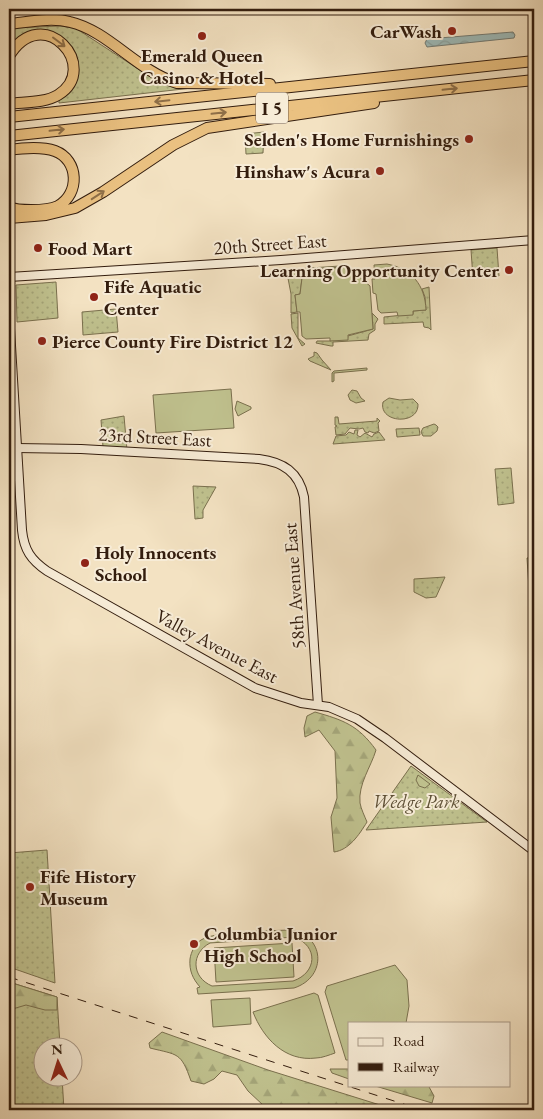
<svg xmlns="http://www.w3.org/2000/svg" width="543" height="1119" viewBox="0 0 543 1119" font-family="'EB Garamond',serif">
	<defs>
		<pattern id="grass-dots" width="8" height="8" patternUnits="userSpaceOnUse" patternTransform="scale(1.25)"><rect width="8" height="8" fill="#c0c28f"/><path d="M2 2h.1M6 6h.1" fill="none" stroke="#a5a67a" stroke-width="1.8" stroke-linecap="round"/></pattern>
		<pattern id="forest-firs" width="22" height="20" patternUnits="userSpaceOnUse" patternTransform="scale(1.25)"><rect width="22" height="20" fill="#c0c28f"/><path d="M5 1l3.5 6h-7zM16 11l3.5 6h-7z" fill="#a5a67a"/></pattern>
		<pattern id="water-waves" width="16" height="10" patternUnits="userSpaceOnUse" patternTransform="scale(1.25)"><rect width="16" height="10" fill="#9ebcbb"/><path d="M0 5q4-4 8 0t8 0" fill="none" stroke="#89a1a0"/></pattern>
	</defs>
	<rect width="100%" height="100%" fill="#f3e2c2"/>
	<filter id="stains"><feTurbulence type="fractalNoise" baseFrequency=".004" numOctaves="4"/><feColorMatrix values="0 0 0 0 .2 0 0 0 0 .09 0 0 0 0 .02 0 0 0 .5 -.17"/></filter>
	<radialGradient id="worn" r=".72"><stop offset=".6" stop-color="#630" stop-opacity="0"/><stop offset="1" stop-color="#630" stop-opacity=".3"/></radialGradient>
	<g fill="url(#grass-dots)" stroke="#7a704e">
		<path d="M60 26 75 28 80 31 149 76 166 84 192 88 59 103V99L75 55C62 26 28 20 9 47V29L12 28Z"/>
		<polygon points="264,132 263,153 246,154 245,134"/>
		<polygon points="497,248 499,276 473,278 471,250"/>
		<polygon points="340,266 340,267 303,270 300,294 295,295 297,312 291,313 291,294 287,273 295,269"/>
		<polygon points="56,282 58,318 17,322 16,285"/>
		<polygon points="429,287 431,330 429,328 424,327 423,322 384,324 384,317 413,314 413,311 426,310 425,297 422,289"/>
		<polygon points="116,309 118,332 83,335 82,312"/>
		<polygon points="298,313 298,338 305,344 302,346 292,328 291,314"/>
		<polygon points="372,313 378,319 375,324 375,330 369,334 368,340 333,342 333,346 331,346 316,343 317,341 330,341 373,329"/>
		<polygon points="314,352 317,353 322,360 331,370 310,361 308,359 314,356"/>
		<polygon points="367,368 367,370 334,373 334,381 332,382 332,373 334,371"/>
		<polygon points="352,390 357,391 361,398 365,401 356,403 350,400 348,395"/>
		<path d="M389 398 400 400 413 399 418 404C419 426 378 423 383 402Z"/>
		<polygon points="124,416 127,450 103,447 101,420"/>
		<polygon points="335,417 338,417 339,424 377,421 377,418 380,421 378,423 379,431 374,433 369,431 368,433 365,432 363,428 359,429 350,428 345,434 336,435 335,427 337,426 335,425"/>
		<polygon points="434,424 436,425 438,427 437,431 431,436 423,436 421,432 423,428"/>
		<polygon points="419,428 420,435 397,437 396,429"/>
		<polygon points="355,430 358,430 357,435 360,437 365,433 372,437 374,434 379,432 385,440 333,444 336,436 346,435 349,432 354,434"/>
		<polygon points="511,468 514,503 498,505 495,469"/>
		<polygon points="193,486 216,487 203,510 203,518 195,519"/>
		<polygon points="534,557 534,588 529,589 527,558"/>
		<polygon points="445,577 436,597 426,598 414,592 414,579"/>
		<polygon points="411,766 487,822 366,830"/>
		<polygon points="47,850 55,983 9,967 9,853"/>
		<polygon points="9,982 57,997 60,1046 42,1046 42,1076 62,1077 64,1110 9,1110"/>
	</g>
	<g fill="url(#forest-firs)" stroke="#7a704e">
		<path d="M315 712C343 720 358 725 376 750 371 767 358 784 360 803 361 809 365 817 367 822 359 835 349 850 334 852L331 817 337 798 335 751 319 730 305 737 304 728 307 716Z"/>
		<polygon points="9,982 57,997 57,1010 45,1010 26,1005 9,1010"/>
		<path d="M162 1032 268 1070 396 1110H263L264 1106 248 1091 237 1075 222 1071 214 1079 204 1084 191 1081C181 1052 178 1055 150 1048L149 1043Z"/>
		<polygon points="330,1069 349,1069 349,1079 332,1073"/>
		<polygon points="372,1085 428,1085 434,1096 432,1103"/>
	</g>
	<g fill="#c0c28f" stroke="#7a704e" fill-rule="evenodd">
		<path d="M387 264C412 269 425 285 426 310L413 311V315L398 316 397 312 381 313 378 310 376 294 373 293 372 279H375L374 265Z"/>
		<polygon points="348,267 370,286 373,329 348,335 348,340 330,341 330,338 306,339 302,336 300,312 297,312 295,295 300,294 303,270"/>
		<polygon points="231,389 234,428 156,433 153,395"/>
		<polygon points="237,401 251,407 251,409 238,416 235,409"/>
		<polygon points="418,775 430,784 425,788 419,786 416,780"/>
		<path d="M289 930C325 934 328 977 294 988L198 994 197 988 200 987C193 979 189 971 190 959 191 952 195 944 201 940 215 931 270 931 289 930ZM294 937C319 946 317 973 293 981L212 986C191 977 191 953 210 943Z"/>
		<polygon points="292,943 294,977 216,982 214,948"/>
		<polygon points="395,965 407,980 409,1006 406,1023 349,1023 349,1060 346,1060 325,992 327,986"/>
		<path d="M314 993 318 995 335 1053C329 1055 322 1058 316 1058 285 1062 263 1038 253 1012Z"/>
		<polygon points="250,998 251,1024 213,1027 211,1000"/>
	</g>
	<polygon fill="url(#water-waves)" stroke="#737c76" points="513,32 515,35 514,38 427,47 425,43 427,39"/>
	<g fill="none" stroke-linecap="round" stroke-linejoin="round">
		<g stroke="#331d0e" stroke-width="10">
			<g id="secondary">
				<polyline points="9,277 281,260 534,240"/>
				<path d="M9 312 22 530C24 550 31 560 47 571L255 688 301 703 329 707 357 719 385 738 534 851"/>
				<path d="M17 448 81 449 259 459C283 462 299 472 304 497L318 705"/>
			</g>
		</g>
		<g stroke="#331d0e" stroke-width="12">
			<g id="highway">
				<path d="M9 24C29 22 51 17 70 22 109 31 137 71 177 83L270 84"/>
				<path d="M9 56C43 0 102 68 58 95 45 103 24 102 9 104"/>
				<polyline points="9,117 534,61"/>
				<polyline points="9,136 534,80"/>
				<path d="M9 150C23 148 41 146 55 151 79 160 80 194 58 206 50 210 40 210 31 210 23 210 16 210 9 207"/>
				<polyline points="9,218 46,215 75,208 103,192 173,145 207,128 374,103"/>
			</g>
		</g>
		<use href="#secondary" stroke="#f7ecd7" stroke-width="8"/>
		<use href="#highway" stroke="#eac181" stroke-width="10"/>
		<polyline stroke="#331d0e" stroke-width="1" stroke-dasharray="9 9" stroke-linecap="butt" points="9,977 422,1110"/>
	</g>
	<defs><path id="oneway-shaft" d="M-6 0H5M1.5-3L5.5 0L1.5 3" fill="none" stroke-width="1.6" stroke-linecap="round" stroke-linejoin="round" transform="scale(1.25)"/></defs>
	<g stroke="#8e6f48">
		<use href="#oneway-shaft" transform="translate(59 42) rotate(37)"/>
		<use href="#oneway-shaft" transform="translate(450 89) rotate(-6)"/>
		<use href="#oneway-shaft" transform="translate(162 101) rotate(174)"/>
		<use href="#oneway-shaft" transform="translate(219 113) rotate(-6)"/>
		<use href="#oneway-shaft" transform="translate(57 130) rotate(-6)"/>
		<use href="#oneway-shaft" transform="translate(98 195) rotate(-33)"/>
	</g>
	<g fill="#8f2418" stroke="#f7ecd7" stroke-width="2">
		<circle cx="452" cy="31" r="5"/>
		<circle cx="202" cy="36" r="5"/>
		<circle cx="469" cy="139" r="5"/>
		<circle cx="380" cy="171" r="5"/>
		<circle cx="38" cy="248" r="5"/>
		<circle cx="509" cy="270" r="5"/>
		<circle cx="94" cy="297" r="5"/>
		<circle cx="42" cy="341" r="5"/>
		<circle cx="85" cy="563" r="5"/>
		<circle cx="30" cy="887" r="5"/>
		<circle cx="194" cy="944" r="5"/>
	</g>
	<g text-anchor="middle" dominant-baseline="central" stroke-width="4" stroke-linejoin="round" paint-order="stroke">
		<rect fill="#f7ecd7" stroke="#6e5b4a" stroke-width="1" x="256" y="92.5" width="32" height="31" rx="4"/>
		<g font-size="18" font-weight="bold" fill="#331d0e">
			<text x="272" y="108">I 5</text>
		</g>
		<g font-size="19" font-weight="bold" fill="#331d0e" stroke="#f7ecd7" text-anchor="start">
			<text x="442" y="31" text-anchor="end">CarWash</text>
			<text x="202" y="55" text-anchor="middle">Emerald Queen<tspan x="202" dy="22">Casino &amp; Hotel</tspan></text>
			<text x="459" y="139" text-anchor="end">Selden's Home Furnishings</text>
			<text x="370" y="171" text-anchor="end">Hinshaw's Acura</text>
			<text x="48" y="248">Food Mart</text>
			<text x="499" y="270" text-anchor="end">Learning Opportunity Center</text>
			<text x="104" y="286">Fife Aquatic<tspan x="104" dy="22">Center</tspan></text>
			<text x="52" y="341">Pierce County Fire District 12</text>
			<text x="95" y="552">Holy Innocents<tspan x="95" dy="22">School</tspan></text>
			<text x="40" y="876">Fife History<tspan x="40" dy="22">Museum</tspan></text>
			<text x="204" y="933">Columbia Junior<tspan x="204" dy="22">High School</tspan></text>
		</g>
		<g font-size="19" fill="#331d0e" stroke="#f7ecd7">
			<text transform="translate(270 244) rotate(-4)">20th Street East</text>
			<text transform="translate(155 437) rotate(3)">23rd Street East</text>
			<text transform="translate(294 586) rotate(-94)">58th Avenue East</text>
			<text transform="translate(217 646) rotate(28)">Valley Avenue East</text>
		</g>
		<g font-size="19" font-style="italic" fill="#5d4f35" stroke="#f7ecd7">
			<text x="416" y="801">Wedge Park</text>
		</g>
	</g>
	<rect width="543" height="1119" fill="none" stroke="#f3e2c2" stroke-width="30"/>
	<rect x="10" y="10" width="523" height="1099" fill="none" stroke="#331d0e" stroke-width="2.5"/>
	<rect x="15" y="15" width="513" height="1089" fill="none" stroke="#331d0e"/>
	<rect x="348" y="1022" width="162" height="65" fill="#f7ecd7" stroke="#a99987"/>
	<rect x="358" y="1038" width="25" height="8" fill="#f7ecd7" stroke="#a99987"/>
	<text x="393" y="1046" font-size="15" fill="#331d0e">Road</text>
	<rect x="358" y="1063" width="25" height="8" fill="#331d0e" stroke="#a99987"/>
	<text x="393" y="1072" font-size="15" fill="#331d0e">Railway</text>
	<g transform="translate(58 1062) rotate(356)"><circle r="24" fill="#f7ecd7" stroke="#a99987"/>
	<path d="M0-4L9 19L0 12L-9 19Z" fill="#8f2418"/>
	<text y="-8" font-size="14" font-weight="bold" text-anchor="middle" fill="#331d0e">N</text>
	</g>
	<rect width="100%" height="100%" filter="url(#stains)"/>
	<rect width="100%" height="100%" fill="url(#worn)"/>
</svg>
